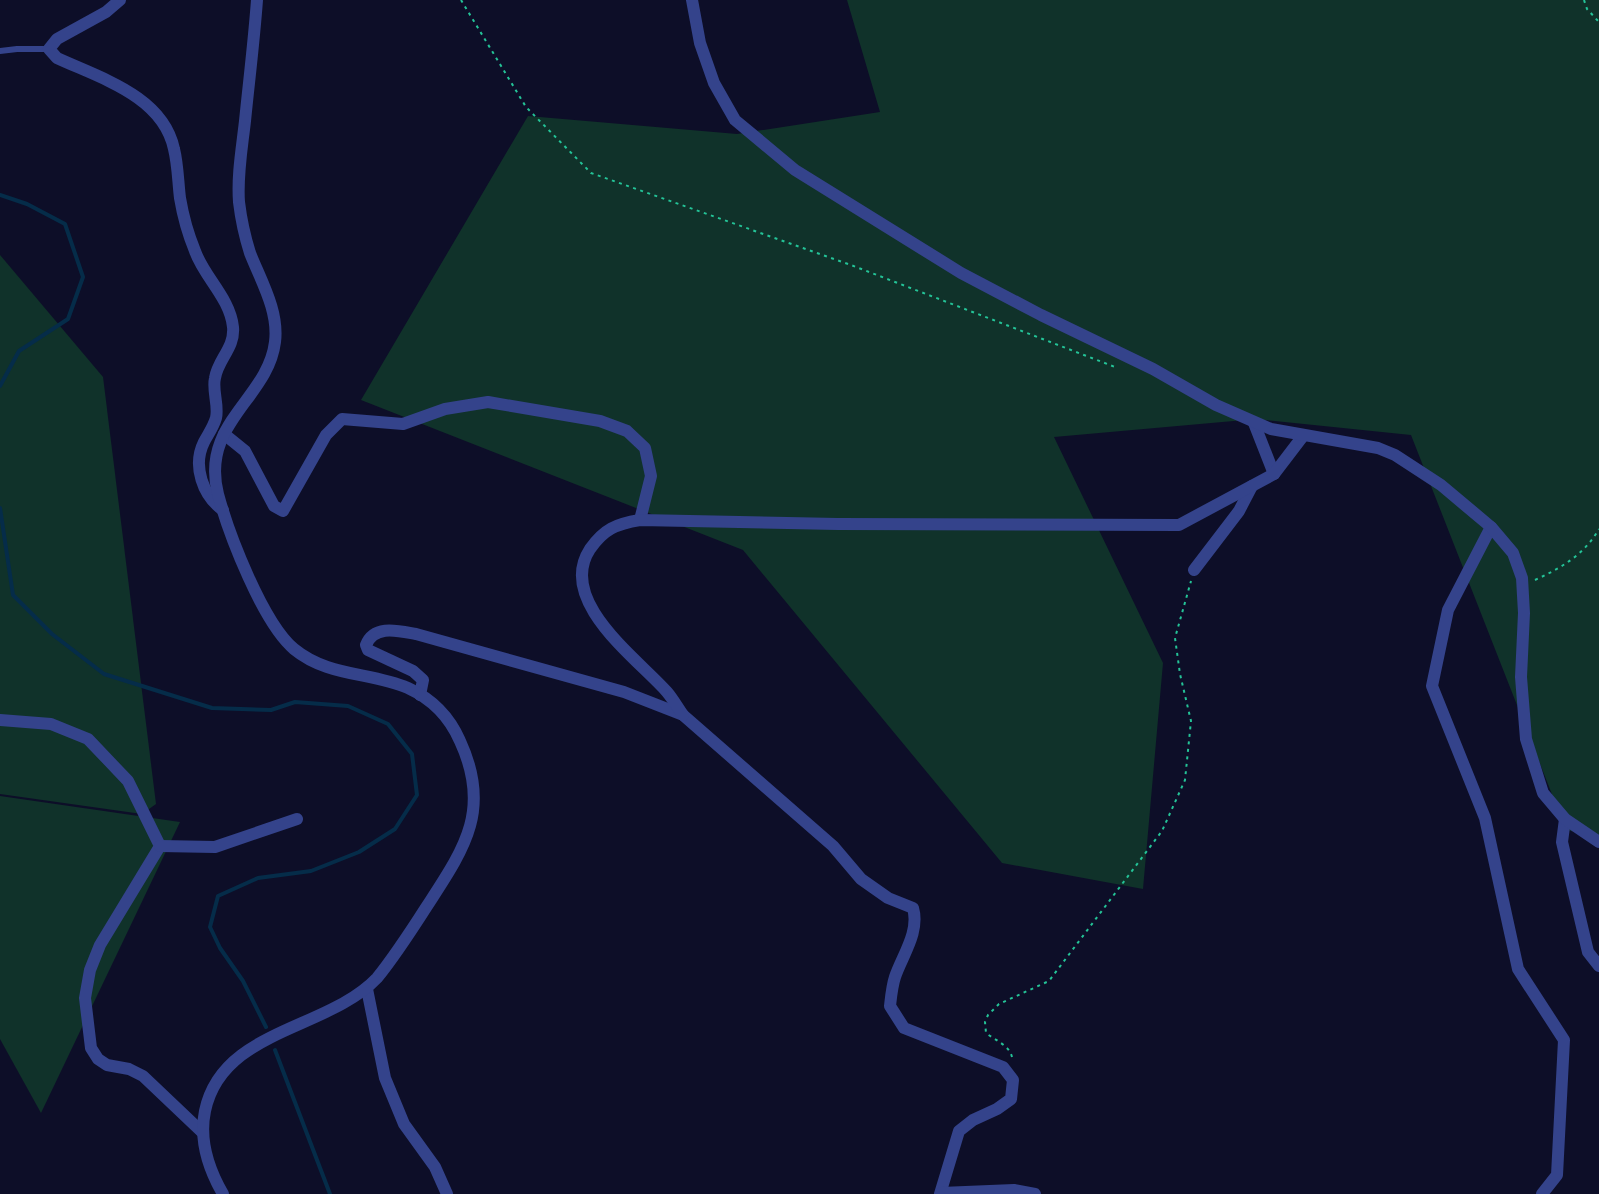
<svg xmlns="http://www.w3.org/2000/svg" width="1599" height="1194" viewBox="0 0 1599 1194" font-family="'Space Grotesk',sans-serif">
	<rect width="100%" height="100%" fill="#0d0e28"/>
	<g fill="#10322a">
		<polygon points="847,0 1599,0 1599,837 1566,830 1411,435 1256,419 1054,437 1163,663 1143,889 1002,863 743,550 361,400 528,116 737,134 880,112"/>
		<polygon points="0,255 103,377 156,804 142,814 0,794"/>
		<polygon points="0,796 180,822 41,1113 0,1039"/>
	</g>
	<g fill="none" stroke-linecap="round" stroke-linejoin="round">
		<g stroke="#052c49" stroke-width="4">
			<polyline points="0,195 27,204 65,224 83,277 68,319 19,351 0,386"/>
			<polyline points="0,508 13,595 52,634 104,674 212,708 271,710 295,702 348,706 388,724 412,754 417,795 395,829 359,852 311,871 258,878 218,896 210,927 220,948 243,981 266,1027"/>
			<polyline points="275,1050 330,1194"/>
		</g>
		<g stroke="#24c397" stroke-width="2" stroke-dasharray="3 4.5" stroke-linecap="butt">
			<polyline points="461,0 526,107 591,173 851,265 1115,367"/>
			<polyline points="1584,0 1587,9 1599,22"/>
			<path d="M1535 580C1561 568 1584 555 1599 529"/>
			<path d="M1012 1057C1009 1045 996 1041 986 1033L985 1022 988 1015 999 1004 1049 981 1162 831 1185 780 1191 721 1180 674 1175 638 1191 581"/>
		</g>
		<polyline stroke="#34438b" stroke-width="6" points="0,51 17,49 49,49"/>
		<g stroke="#34438b" stroke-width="12">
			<path d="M120 0 106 12 57 39 49 49 57 58C100 78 163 96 174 149 178 165 178 182 180 198 183 216 188 234 195 251 204 277 230 298 233 327 235 348 218 359 215 378 212 391 219 405 216 418 213 428 208 434 204 442 192 466 203 496 223 510"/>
			<polyline points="1254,423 1274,474"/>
			<polyline points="224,434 245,451 274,506 283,511 326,435 342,419 403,424 445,409 488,402 600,421 627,431 645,448 651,476 640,520"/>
			<polyline points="1491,527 1448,610 1432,686 1485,818 1518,969 1564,1040 1557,1175 1542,1194"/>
			<polyline points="1194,570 1239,511 1252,486"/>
			<path d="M420 695 423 680 413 671 368 650 366 645C374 624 399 631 416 634L624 692 683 715 833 846 861 879 888 898 913 908C920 932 902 956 895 977 892 986 891 997 890 1006L904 1028 1003 1067 1013 1080 1011 1099 997 1109 973 1120 959 1131 940 1194"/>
			<path d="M683 715C678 708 673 699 667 692 638 659 556 601 590 549 604 529 616 524 640 520L838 524 1179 525 1274 474 1303 436"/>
			<polyline points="0,720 51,724 88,739 128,781 160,846 100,945 90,970 85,998 91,1048 98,1059 107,1065 129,1069 143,1076 203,1133"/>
			<polyline points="1565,819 1562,842 1588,952 1599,966"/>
			<polyline points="160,846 215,847 297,819"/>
			<polyline points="367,989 385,1078 404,1124 435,1167 447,1194"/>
			<polyline points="941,1193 1014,1190 1035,1194"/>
		</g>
		<g stroke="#34438b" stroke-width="12">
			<polyline points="692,0 700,43 714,83 735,120 795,170 961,273 1041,315 1153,369 1216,405 1271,429 1378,448 1395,455 1441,485 1491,527 1513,553 1522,578 1524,613 1521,677 1526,739 1543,793 1565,819 1599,842"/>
			<path d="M223 1194C208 1168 199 1140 205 1111 222 1029 328 1030 377 978 395 956 411 931 427 906 464 849 492 810 460 741 450 718 432 699 408 688 370 672 328 677 294 649 263 623 229 535 218 494 200 423 268 399 275 342 279 311 261 281 250 253 245 237 241 219 239 202 237 175 242 148 245 121 249 81 254 41 257 0"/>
		</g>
	</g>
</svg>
